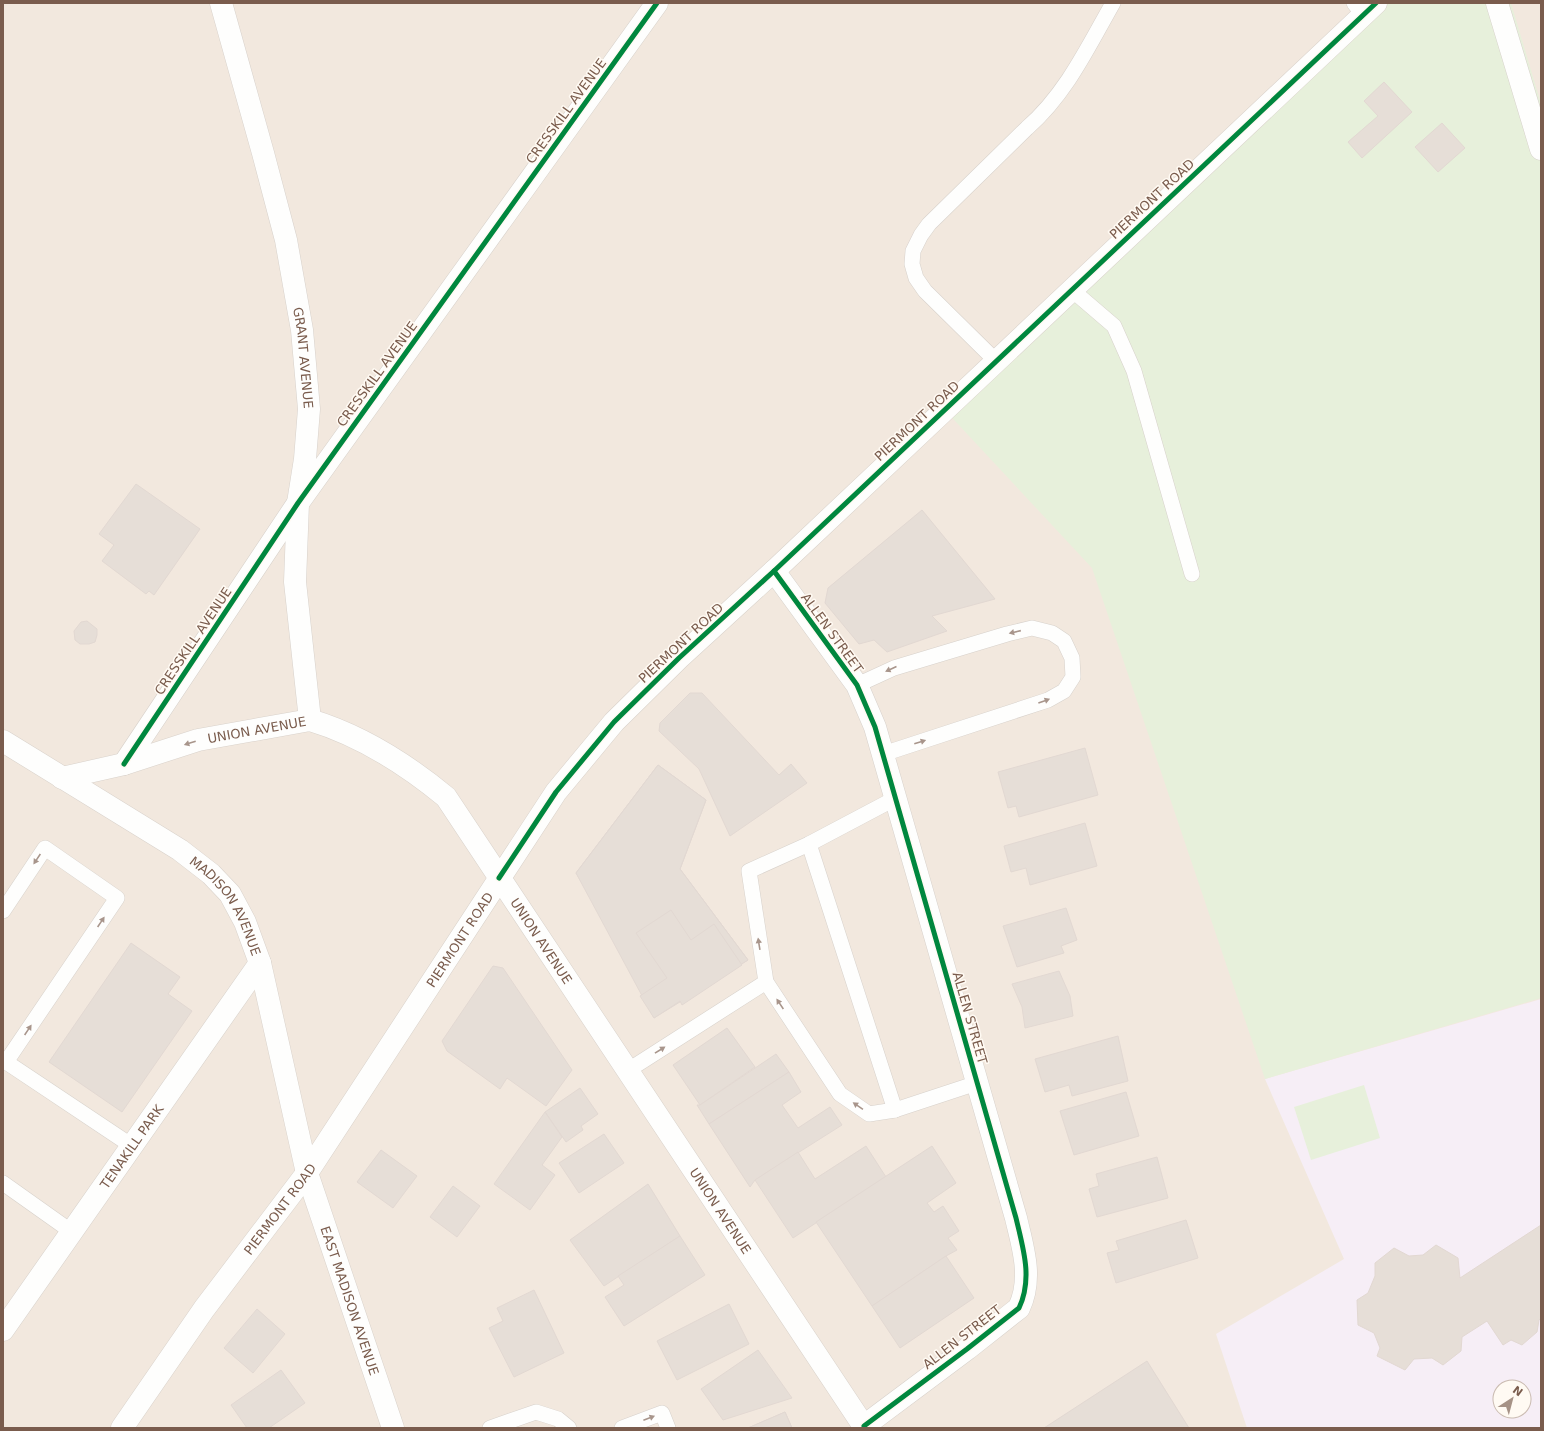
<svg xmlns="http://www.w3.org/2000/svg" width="1544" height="1431" viewBox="0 0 1544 1431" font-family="'DejaVu Sans',sans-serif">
	<rect width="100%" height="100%" fill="#f9f5f0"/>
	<path fill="#f2e8de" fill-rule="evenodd" d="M3 3H1541V1428H3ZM1500 1387H1524V1411H1500Z"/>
	<path fill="#f6eef6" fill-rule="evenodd" d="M1541 999V1428H1247L1216 1334 1344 1259 1265 1079ZM1500 1387H1524V1411H1500Z"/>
	<g fill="#e7f0db">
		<polygon points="1378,3 1511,3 1541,104 1541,998 1265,1079 1092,568 942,407"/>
		<polygon points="1364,1085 1380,1138 1311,1160 1294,1107"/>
	</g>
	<g fill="#e6ded7" stroke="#e2d8d2">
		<polygon points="1384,82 1412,112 1362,158 1348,142 1378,116 1364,101"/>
		<polygon points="1442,123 1465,148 1438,172 1415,147"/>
		<polygon points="136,484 200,529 154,595 149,591 146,594 102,561 114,545 99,534"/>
		<polygon points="922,510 995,599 932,616 947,631 887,652 874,640 859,644 825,603 828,588"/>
		<polygon points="87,621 97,629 97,635 95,642 89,644 80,644 75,640 74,631 81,622"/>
		<polygon points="690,693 702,693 779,775 791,764 807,783 730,836 699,769 659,731 660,723"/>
		<polygon points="1085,748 1098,795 1019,817 1016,806 1008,808 998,772"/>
		<polygon points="658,765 706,800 680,869 748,960 661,1013 576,873"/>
		<polygon points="658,765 706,800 680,869 748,960 654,1018 576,873"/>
		<polygon points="1085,823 1097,866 1030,885 1026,868 1011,872 1004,846"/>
		<polygon points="1066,908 1077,940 1061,946 1064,953 1017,967 1003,926"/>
		<polygon points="671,910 691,940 714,924 742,965 682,1005 680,1001 654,1018 640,996 667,978 636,933"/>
		<polygon points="131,943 180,977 168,994 192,1011 122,1112 49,1062"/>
		<polygon points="493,966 503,968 572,1070 546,1106 507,1078 500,1089 447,1051 442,1041"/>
		<polygon points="1059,971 1070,996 1073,1016 1025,1028 1022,1007 1012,984"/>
		<polygon points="727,1028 755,1067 700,1105 673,1065"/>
		<polygon points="1118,1036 1128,1081 1072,1096 1069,1085 1045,1092 1035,1059"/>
		<polygon points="776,1054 789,1072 709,1124 697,1105 700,1105"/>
		<polygon points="789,1072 801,1092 782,1105 798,1128 830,1107 842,1125 755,1180 750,1187 709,1124"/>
		<polygon points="580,1088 598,1114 581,1126 583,1130 566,1142 545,1112"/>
		<polygon points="1126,1092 1139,1136 1074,1155 1060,1111"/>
		<polygon points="545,1112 562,1137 542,1165 555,1175 530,1210 494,1184"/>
		<polygon points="604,1134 624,1163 579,1193 559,1163"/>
		<polygon points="866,1146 886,1177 793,1238 755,1180 798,1152 815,1179"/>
		<polygon points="932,1146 956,1183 927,1203 934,1212 943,1206 959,1231 948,1238 957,1250 946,1256 872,1306 816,1222"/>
		<polygon points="381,1150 417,1176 393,1208 357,1182"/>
		<polygon points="1157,1157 1168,1198 1097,1217 1089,1189 1099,1186 1096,1174"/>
		<polygon points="648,1184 680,1236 604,1286 570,1240"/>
		<polygon points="453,1186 480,1206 457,1237 430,1217"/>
		<polygon points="1186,1220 1198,1258 1116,1283 1107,1253 1119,1250 1116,1241"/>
		<polygon points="1541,1225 1541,1318 1539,1320 1537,1332 1522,1345 1511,1340 1503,1345 1487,1321 1462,1337 1461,1351 1443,1365 1432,1358 1414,1359 1405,1370 1377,1356 1380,1348 1374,1333 1358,1325 1357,1300 1368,1293 1375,1276 1375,1263 1394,1248 1409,1256 1423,1255 1436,1245 1458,1258 1460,1278"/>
		<polygon points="680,1236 705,1275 624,1326 605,1297 624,1285 618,1276"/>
		<polygon points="946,1256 974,1298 900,1348 872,1306"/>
		<polygon points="534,1290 564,1353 514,1377 489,1328 503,1321 497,1308"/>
		<polygon points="729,1304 749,1344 677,1380 657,1341"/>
		<polygon points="257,1309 285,1334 253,1373 224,1348"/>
		<polygon points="758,1350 792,1398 723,1420 701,1389"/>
		<polygon points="1147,1361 1189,1428 1044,1428"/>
		<polygon points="281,1370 305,1403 269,1428 247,1428 231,1405"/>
		<polygon points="785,1412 792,1428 748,1428"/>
		<polygon points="785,1412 792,1428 748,1428"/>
	</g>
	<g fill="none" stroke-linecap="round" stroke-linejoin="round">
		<g stroke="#d7d1cb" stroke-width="16">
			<g id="lane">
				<polyline points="1354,3 1363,15"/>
				<polyline points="1072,290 1114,326 1134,371 1192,574"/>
				<path d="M996 361 925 291 916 278 912 264 913 251 921 235 929 224 1027 128C1066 94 1088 47 1113 3"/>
				<polyline points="857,685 894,668 1007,634 1032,628 1052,633 1064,641 1072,658 1073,677 1064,691 1048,700 883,754"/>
				<polyline points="809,844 895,1110 977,1083"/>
				<polyline points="3,911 45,848 117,898 6,1062"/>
				<polyline points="3,1060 132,1146"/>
				<polyline points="627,1071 766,982"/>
				<polyline points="895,1110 869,1114 840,1094 766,982 749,871 809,844 896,798"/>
				<polyline points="3,1183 72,1232"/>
				<polyline points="490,1428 536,1412 558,1419 569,1428"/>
				<polyline points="622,1428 662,1413 668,1428"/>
			</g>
		</g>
		<g stroke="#d7d1cb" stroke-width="23">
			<g id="street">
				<path id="s1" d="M221 3 263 153 286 240 302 330 309 409 305 459 298 503 295 582 310 720"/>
				<polyline points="1497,3 1541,149"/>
				<path d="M774 571 857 685 875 727 1016 1218C1023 1248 1033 1278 1019 1308L967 1349 864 1426"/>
				<polyline points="124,764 298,503 657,3"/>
				<path id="s2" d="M3 1330 260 963"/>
			</g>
		</g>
		<g stroke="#d9d2cb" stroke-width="23">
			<g id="secondary">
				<path id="s3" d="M3 741 180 850 211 874 230 894 245 922 260 963 307 1173 393 1428"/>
				<path id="s4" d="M62 778 124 764 198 740 310 720C360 735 406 764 446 797L865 1428"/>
				<path id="s5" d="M122 1428 204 1309 307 1173 556 792 614 722 679 658 774 571 1376 3"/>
			</g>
		</g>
		<use href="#lane" stroke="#fefefd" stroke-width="15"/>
		<use href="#street" stroke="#fefefd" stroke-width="22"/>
		<use href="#secondary" stroke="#fefefd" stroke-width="22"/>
		<g stroke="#fffaf3" stroke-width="8">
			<g id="cycleway">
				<path d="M774 571 857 685 875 727 1016 1218C1023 1248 1033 1278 1019 1308L967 1349 864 1426"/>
				<polyline points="124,764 298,503 657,3"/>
				<polyline points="499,878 556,792 614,722 679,658 774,571 1376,3"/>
			</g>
		</g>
		<use href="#cycleway" stroke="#00873e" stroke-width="5"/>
	</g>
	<defs><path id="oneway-solid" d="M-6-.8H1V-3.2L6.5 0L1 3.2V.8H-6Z"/></defs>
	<g fill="#a8958b">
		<use href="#oneway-solid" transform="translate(1015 632) rotate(167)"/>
		<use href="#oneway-solid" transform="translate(891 669) rotate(156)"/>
		<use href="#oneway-solid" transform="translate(1044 701) rotate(-20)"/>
		<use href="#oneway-solid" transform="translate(920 742) rotate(-18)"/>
		<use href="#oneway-solid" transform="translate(190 743) rotate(162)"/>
		<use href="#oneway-solid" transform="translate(37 859) rotate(124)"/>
		<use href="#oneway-solid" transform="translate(101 922) rotate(-56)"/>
		<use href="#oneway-solid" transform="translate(759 944) rotate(-99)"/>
		<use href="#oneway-solid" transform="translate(780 1004) rotate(-124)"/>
		<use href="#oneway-solid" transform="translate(28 1030) rotate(-56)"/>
		<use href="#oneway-solid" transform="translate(660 1050) rotate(-32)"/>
		<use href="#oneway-solid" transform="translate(858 1106) rotate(-146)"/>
		<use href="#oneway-solid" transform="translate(649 1418) rotate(-21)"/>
	</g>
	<g text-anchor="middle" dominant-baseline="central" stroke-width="3" stroke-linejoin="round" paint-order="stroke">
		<g font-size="13" fill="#7a5c4d" stroke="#fffaf3">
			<text transform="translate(566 111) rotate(-54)">CRESSKILL AVENUE</text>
			<text transform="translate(1152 199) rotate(-43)">PIERMONT ROAD</text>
			<text stroke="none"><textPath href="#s1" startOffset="365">GRANT AVENUE</textPath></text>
			<text transform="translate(377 374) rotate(-54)">CRESSKILL AVENUE</text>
			<text transform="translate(917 421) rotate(-43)">PIERMONT ROAD</text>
			<text transform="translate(832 633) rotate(54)">ALLEN STREET</text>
			<text transform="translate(193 641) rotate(-56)">CRESSKILL AVENUE</text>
			<text transform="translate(681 643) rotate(-43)">PIERMONT ROAD</text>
			<text stroke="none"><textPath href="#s4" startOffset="201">UNION AVENUE</textPath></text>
			<text stroke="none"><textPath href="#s3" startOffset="282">MADISON AVENUE</textPath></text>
			<text stroke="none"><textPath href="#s5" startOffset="594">PIERMONT ROAD</textPath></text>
			<text stroke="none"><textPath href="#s4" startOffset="585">UNION AVENUE</textPath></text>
			<text transform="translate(970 1018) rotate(74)">ALLEN STREET</text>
			<text stroke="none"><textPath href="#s2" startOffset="224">TENAKILL PARK</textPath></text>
			<text stroke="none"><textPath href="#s5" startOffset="270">PIERMONT ROAD</textPath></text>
			<text stroke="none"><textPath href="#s4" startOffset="909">UNION AVENUE</textPath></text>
			<text stroke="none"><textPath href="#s3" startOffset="700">EAST MADISON AVENUE</textPath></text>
			<text transform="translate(962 1337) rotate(-38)">ALLEN STREET</text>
		</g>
	</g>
	<rect width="1544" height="1431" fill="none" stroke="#7a5c4d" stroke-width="8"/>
	<g transform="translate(1512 1399) rotate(36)"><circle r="19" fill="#fffaf3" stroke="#cabbb1"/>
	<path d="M0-3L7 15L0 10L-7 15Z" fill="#a69286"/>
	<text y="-6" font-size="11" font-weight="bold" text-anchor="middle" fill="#7a5c4d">N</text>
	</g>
</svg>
